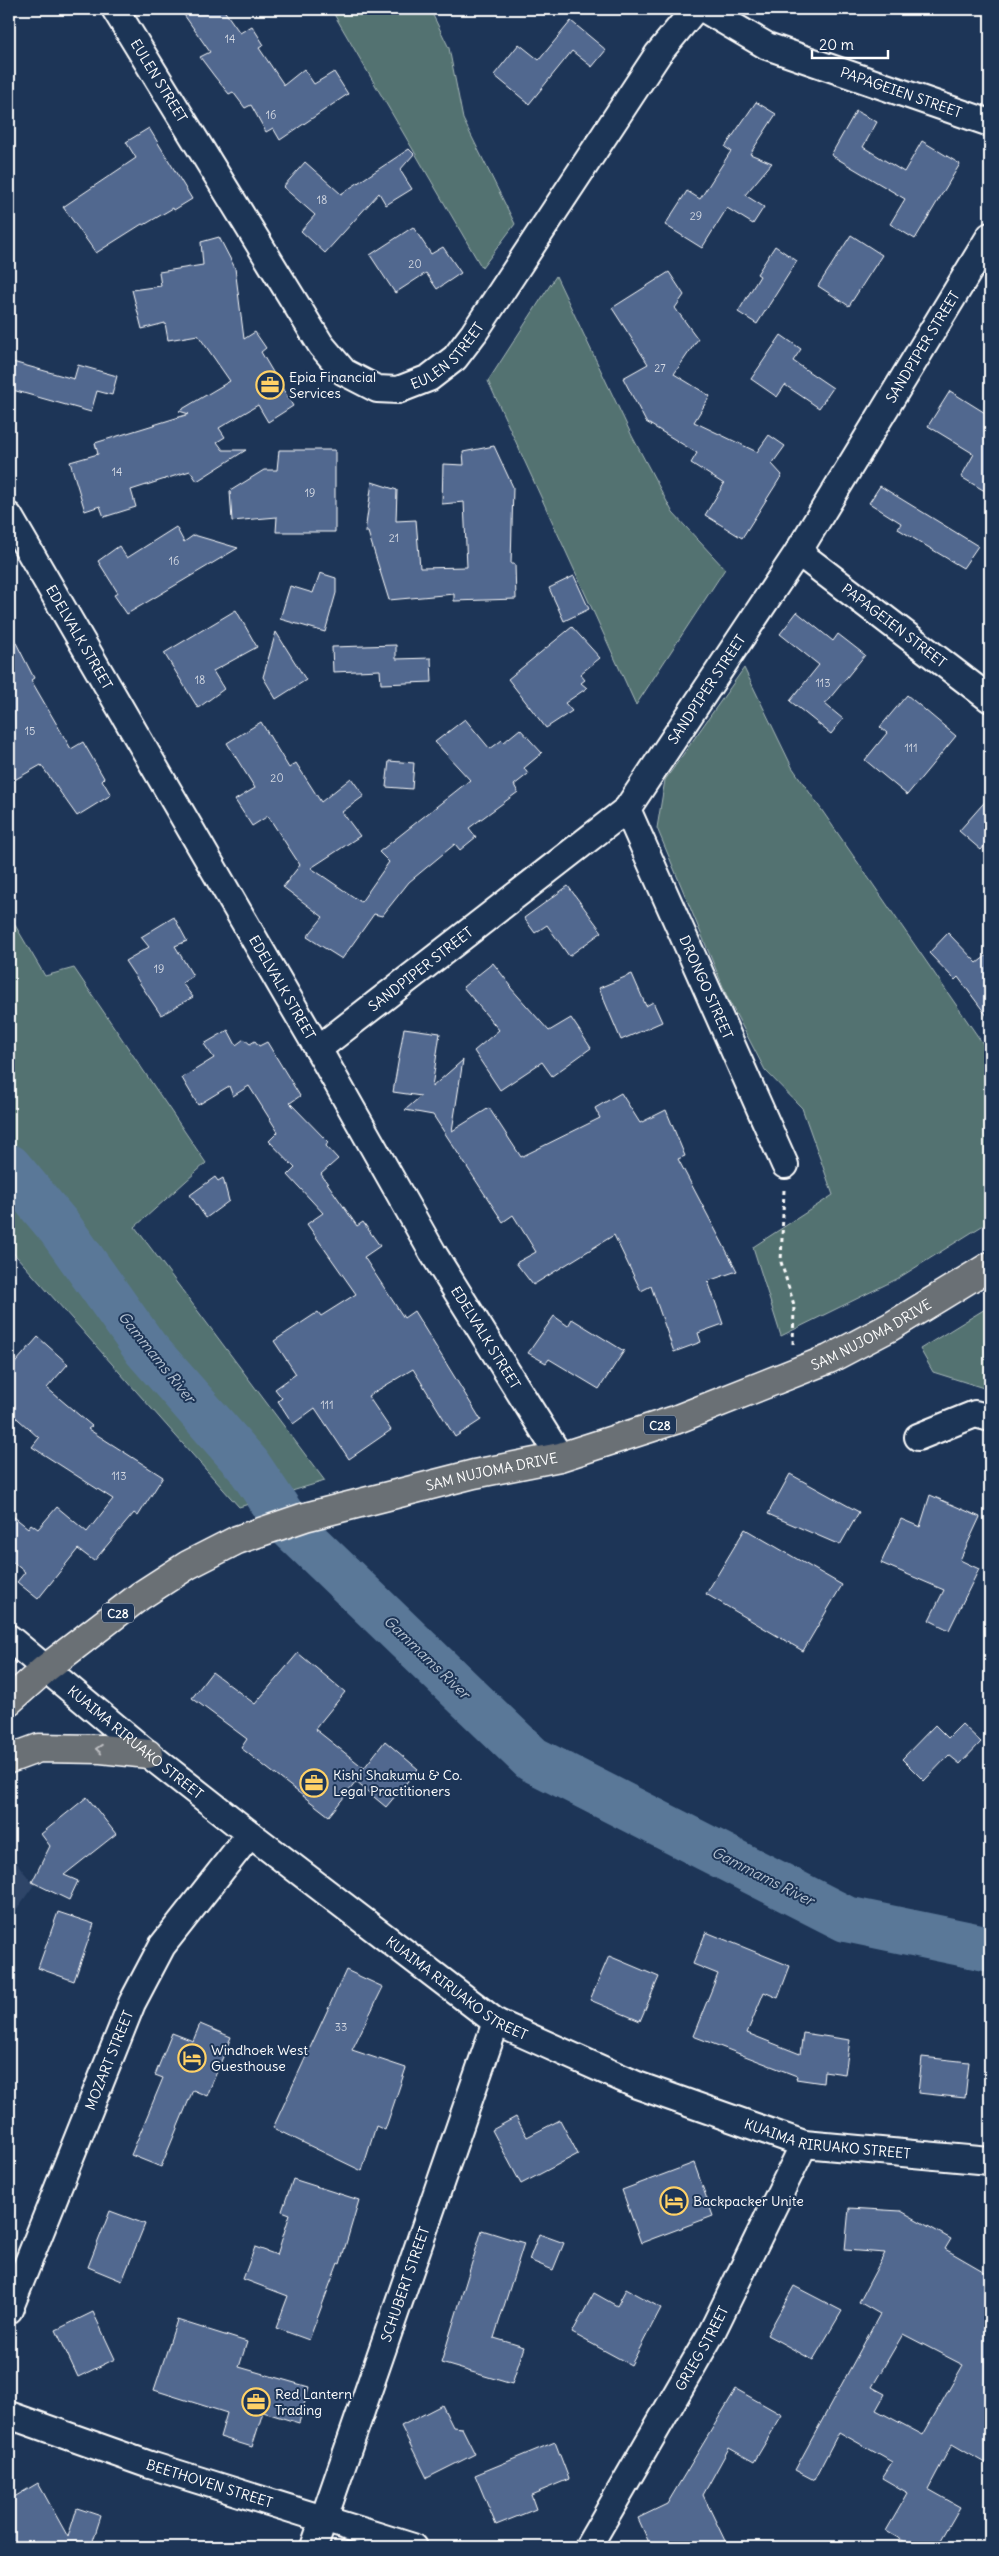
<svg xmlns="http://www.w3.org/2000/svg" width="999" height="2556" viewBox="0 0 999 2556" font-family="Delius,sans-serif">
	<rect width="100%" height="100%" fill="#1d3557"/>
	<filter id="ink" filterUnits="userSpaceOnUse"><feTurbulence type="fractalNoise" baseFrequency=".02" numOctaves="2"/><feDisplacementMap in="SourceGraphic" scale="10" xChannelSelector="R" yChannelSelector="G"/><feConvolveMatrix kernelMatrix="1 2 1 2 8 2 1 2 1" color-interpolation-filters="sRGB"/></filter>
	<g filter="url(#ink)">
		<polygon fill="#2d4468" points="9,1853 34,1885 9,1920"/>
		<g fill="#527271" stroke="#a8b8b8">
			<polygon points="331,9 430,9 449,48 463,119 515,224 482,268"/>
			<polygon points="556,276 632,436 673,513 725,569 636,705 488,381"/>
			<polygon points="744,668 792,767 990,1054 990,1221 897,1279 781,1336 753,1247 833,1195 802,1108 765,1070 729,1001 657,828 665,780"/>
			<polygon points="9,915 45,976 74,968 206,1163 135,1227 325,1481 239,1507 9,1248"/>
			<polygon points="990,1306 990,1390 933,1372 920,1349"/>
		</g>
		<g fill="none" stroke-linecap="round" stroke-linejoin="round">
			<polyline stroke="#5a7898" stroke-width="46" points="9,1167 60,1228 146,1349 248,1465 287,1523 532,1759 846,1919 990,1949"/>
		</g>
		<g fill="#51688f" stroke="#fff" fill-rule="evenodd">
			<polygon points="180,9 223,9 240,33 252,26 264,45 259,48 284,85 304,69 314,84 334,72 348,94 280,140 273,128 266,132 251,105 245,108 233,92 229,94 215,77 200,57 210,52"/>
			<polygon points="571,21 606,50 592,67 572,51 529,104 494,75 519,44 539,60"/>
			<polygon points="756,102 776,114 750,154 772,163 745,195 764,207 753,224 727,208 702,248 665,225 687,191 700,199 731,151 725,147"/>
			<polygon points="856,111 877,122 863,147 904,172 922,141 960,164 915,239 890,224 905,199 831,155"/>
			<polygon points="149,128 192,199 174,210 173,208 144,225 142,224 96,253 63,207 136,158 126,142"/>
			<polygon points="409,149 414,154 400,170 412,189 386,205 379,193 325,253 301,231 315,215 283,187 305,162 341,194"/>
			<polygon points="413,227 431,254 443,247 461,273 437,289 426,273 395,293 370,255"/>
			<polygon points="851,235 882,255 849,306 818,286"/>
			<polygon points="219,237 235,268 244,339 255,332 266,348 261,352 293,406 268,422 258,405 219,428 225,437 217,442 223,450 246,450 197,481 190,471 131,490 136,507 104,517 100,506 85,511 70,462 98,454 95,443 189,414 179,411 230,381 198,335 168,340 165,323 142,329 132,290 161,286 159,272 203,265 201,242"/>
			<polygon points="775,246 797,261 757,324 738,312 760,276 757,274"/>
			<polygon points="669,272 684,295 675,308 698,339 674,374 710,396 694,422 757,452 769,435 785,446 772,464 782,475 742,538 705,515 724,484 691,463 697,453 646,422 623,378 648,364 612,308"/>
			<polygon points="781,335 801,349 793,361 833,388 819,408 785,385 777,397 751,379"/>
			<polygon points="9,361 74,379 78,365 117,376 112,395 97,391 91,412 9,389"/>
			<polygon points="950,391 990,416 990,494 961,477 974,454 928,426"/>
			<polygon points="494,446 513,487 511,564 515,564 516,599 454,601 454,594 389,600 368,532 365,532 372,482 397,490 396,521 416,520 420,568 467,567 464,502 442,504 443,464 464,465 463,452"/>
			<polygon points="279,450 335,450 335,532 276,532 277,517 232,521 230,491 264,470 277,470"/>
			<polygon points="880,486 978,546 963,568 898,529 901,523 869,503"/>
			<polygon points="176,527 184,542 194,535 238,548 127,614 114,595 118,593 98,561 119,546 127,558"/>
			<polygon points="320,573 336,578 336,593 325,632 280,619 290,586 313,593"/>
			<polygon points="574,576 589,609 564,621 549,588"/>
			<polygon points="236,610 257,647 213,671 224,689 198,708 164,653"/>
			<polygon points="797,612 833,641 838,634 865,655 825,704 843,719 831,734 790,701 819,665 780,634"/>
			<polygon points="572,627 600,658 580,674 585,680 581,683 587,688 565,703 572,711 546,728 508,679"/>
			<polygon points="9,629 34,678 31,680 71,749 83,742 104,778 102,780 111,795 77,816 41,765 9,783"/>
			<polygon points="276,632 306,680 276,699 263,677"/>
			<polygon points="396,645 396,659 431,658 432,682 381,684 380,670 333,672 332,647"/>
			<polygon points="907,695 956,736 907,795 865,760 887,733 880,727"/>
			<polygon points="465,719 490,749 502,740 504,742 520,729 542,753 524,768 528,774 514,785 518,792 469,828 476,837 460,850 455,844 409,882 382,916 374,914 342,959 307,937 323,917 283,887 300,865 268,816 252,826 235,800 255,788 227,743 261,722 289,768 296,763 321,802 351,778 364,796 342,812 360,836 311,868 361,902 389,862 379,852 470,780 435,742"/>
			<polygon points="389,761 414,763 412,789 386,787"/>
			<polygon points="990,796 990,839 981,850 959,831"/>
			<polygon points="568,886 602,932 569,956 547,925 535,933 524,918"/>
			<polygon points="174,917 187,941 175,946 193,976 182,983 193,997 161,1015 125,961 149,947 141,937"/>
			<polygon points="948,933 977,963 990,953 990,1020 958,977 955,980 929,953"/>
			<polygon points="493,963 511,986 510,987 549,1031 571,1018 591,1048 552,1076 542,1062 500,1090 474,1051 499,1030 463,987"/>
			<polygon points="632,974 646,1006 653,1002 662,1022 621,1040 599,988"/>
			<polygon points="404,1028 440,1033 432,1087 463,1060 452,1131 489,1108 521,1157 600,1118 595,1108 621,1093 640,1123 666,1110 685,1156 678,1159 737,1271 708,1281 723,1324 698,1333 701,1342 674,1352 651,1286 641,1291 614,1235 533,1285 516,1263 536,1252 513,1215 503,1222 433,1115 405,1110 421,1096 393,1092"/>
			<polygon points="228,1030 236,1045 244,1039 250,1044 255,1041 259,1046 267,1042 300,1096 290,1103 328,1142 326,1146 338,1159 321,1174 357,1226 363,1222 380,1246 364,1257 404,1318 414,1311 481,1420 455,1437 413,1369 368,1396 391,1430 349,1459 315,1408 293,1424 278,1401 282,1398 275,1389 296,1374 274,1341 318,1312 321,1316 356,1294 307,1224 323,1213 288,1175 295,1168 269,1141 278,1132 249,1086 233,1096 229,1086 198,1105 182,1078 214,1058 204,1044"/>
			<polygon points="215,1177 218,1181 223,1178 229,1201 206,1218 190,1195"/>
			<polygon points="554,1316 568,1326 572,1319 624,1351 599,1389 549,1359 546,1363 528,1353"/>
			<polygon points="38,1337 68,1364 47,1388 92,1426 88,1429 163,1477 138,1516 134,1513 94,1561 78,1549 38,1599 17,1582 25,1572 9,1559 9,1513 28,1528 31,1524 38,1529 57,1507 87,1532 113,1499 32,1447 39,1438 9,1411 9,1370"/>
			<polygon points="790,1474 859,1512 840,1545 768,1514"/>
			<polygon points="930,1495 980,1517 960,1560 979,1569 949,1630 929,1620 944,1590 881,1563 901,1519 920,1527"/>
			<polygon points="745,1529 842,1585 803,1651 706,1594"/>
			<polygon points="298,1653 345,1692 315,1729 364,1768 385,1741 418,1769 386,1807 356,1782 329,1816 241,1748 247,1739 192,1698 212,1672 255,1704"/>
			<polygon points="962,1724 981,1742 960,1764 949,1755 924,1781 902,1759 935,1725 948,1738"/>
			<polygon points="87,1797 116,1834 64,1875 78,1881 69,1900 32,1882 50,1846 41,1834"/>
			<polygon points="58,1912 94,1924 74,1981 38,1968"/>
			<polygon points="706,1932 790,1966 778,1998 764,1992 747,2033 800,2054 803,2033 850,2040 845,2074 824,2071 823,2083 796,2079 797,2076 693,2036 718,1974 693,1964"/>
			<polygon points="609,1956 659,1977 640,2021 590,2000"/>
			<polygon points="346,1970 383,1987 352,2050 406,2068 385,2130 376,2126 362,2171 273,2128"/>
			<polygon points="200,2024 231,2037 207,2096 193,2090 161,2167 131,2155 163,2078 155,2075 172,2033 193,2041"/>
			<polygon points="922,2057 969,2062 965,2098 918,2093"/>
			<polygon points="516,2117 527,2137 560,2120 578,2154 521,2184 492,2130"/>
			<polygon points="694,2163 713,2216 641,2243 622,2190"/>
			<polygon points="293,2179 359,2200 340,2264 338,2263 309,2340 276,2328 288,2296 243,2279 255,2247 277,2255 290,2214 282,2211"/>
			<path d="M849 2208 901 2211 951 2239 945 2249 990 2275V2466L952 2444 928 2489 960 2507 937 2547H914L886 2531 908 2493 882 2478 892 2462 839 2432 814 2480 795 2470 880 2314 859 2302 885 2253 845 2250ZM903 2334 963 2365 923 2435 876 2410 885 2394 872 2387Z"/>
			<polygon points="110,2211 145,2224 122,2281 88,2267"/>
			<polygon points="482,2230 524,2243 494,2338 524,2347 512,2384 441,2363"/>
			<polygon points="539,2234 564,2243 553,2270 529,2260"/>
			<polygon points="794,2286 842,2311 813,2360 767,2335"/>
			<polygon points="626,2289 661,2308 631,2365 572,2333 594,2293 617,2306"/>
			<polygon points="93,2312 115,2359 78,2377 56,2330"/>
			<polygon points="177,2320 247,2342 239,2367 309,2387 299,2423 263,2412 252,2447 220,2437 227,2413 154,2390"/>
			<polygon points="736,2389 782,2415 754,2462 729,2448 703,2495 728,2547 651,2547 638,2518 667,2504"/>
			<polygon points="442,2405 453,2427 462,2428 475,2454 427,2478 401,2426"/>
			<polygon points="555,2442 569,2479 531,2495 536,2509 496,2525 475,2475"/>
			<polygon points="38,2483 68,2537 77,2508 101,2516 91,2547 9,2547 9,2500"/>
		</g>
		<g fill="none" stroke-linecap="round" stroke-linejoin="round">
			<g stroke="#fff" stroke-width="30">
				<g id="minor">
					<path id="s1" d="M115 9 321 345 344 372 377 389 398 390 429 378 455 358 474 333 658 54 695 9"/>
					<path id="s2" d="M704 9 767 46 990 123"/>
					<path id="s3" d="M9 516 318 1049 433 1253 560 1457"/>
					<path id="s4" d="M798 552 990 699"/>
					<path id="s5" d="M627 809 785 1165"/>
					<path id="s6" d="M318 1049 627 809 798 552 990 236"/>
					<polyline points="918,1437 975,1414 990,1418"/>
					<path id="s7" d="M9 1638 148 1754 250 1834 496 2022 637 2085 804 2144 990 2161"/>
					<path id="s8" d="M9 2310 132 2003 162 1946 250 1834"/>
					<path id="s9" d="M9 2415 150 2465 413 2547"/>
					<path id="s10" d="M314 2547 496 2022"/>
					<path id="s11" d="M588 2547 711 2334 804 2144"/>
				</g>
			</g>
			<g stroke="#fff" stroke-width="31">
				<g id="highway">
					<path id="s12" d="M9 1701 45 1669 140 1596 188 1565 237 1540 305 1517 384 1497 474 1474 560 1457 675 1420 829 1359 890 1327 990 1266"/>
					<polyline points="9,1759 39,1748 101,1749 148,1754"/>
				</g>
			</g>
			<polyline stroke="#fff" stroke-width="3" stroke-dasharray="4 4" stroke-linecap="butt" points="784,1190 781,1262 794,1305 793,1345"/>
			<use href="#minor" stroke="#1d3557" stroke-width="26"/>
			<use href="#highway" stroke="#6b6f75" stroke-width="28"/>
		</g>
		<defs><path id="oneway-chevron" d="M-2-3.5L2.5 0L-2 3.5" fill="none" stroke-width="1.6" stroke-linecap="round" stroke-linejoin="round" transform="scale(1.25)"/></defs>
		<use stroke="#bcbec1" href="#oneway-chevron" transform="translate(99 1749) rotate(-176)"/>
	</g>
	<defs>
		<g id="office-ring" transform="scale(1.4375)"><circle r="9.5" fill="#1d3557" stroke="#ffd166" stroke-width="1.5"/><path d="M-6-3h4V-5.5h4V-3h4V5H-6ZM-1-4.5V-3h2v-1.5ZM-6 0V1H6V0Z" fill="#ffd166"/></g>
		<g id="hotel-ring" transform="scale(1.4375)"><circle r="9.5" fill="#1d3557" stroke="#ffd166" stroke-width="1.5"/><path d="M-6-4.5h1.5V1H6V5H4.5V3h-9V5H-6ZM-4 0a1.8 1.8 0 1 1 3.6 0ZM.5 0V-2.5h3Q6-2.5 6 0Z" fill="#ffd166"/></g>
	</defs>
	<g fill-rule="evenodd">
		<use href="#office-ring" x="270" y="385"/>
		<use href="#office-ring" x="314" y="1783"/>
		<use href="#hotel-ring" x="192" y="2058"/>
		<use href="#hotel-ring" x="674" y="2201"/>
		<use href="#office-ring" x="256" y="2402"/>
	</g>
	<g text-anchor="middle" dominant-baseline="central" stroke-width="4" stroke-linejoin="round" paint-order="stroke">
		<g font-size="11" fill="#d4d9e3">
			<text x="230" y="39">14</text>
			<text x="271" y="115">16</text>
			<text x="322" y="200">18</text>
			<text x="696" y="216">29</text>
			<text x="415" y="264">20</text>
			<text x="660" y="368">27</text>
			<text x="117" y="472">14</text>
			<text x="310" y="493">19</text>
			<text x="394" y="538">21</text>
			<text x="174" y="561">16</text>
			<text x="200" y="680">18</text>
			<text x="823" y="683">113</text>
			<text x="30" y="731">15</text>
			<text x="911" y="748">111</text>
			<text x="277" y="778">20</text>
			<text x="159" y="969">19</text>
			<text x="327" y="1405">111</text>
			<text x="119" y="1476">113</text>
			<text x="341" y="2027">33</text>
		</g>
		<g fill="#1d3557" stroke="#bbc2cd" stroke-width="1">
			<rect x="644" y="1415.5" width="32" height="19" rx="4"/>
			<rect x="102" y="1603.5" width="32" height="19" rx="4"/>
		</g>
		<g font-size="12" font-weight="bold" fill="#fff">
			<text x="660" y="1425">C28</text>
			<text x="118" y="1613">C28</text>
		</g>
		<g font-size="14" fill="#fff" stroke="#1d3557">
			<text stroke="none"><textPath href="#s1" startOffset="84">EULEN STREET</textPath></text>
			<text stroke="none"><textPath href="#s2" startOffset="215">PAPAGEIEN STREET</textPath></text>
			<text stroke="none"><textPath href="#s6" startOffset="940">SANDPIPER STREET</textPath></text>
			<text stroke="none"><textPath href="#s1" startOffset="549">EULEN STREET</textPath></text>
			<text stroke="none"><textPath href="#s4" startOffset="121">PAPAGEIEN STREET</textPath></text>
			<text stroke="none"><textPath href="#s3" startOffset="140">EDELVALK STREET</textPath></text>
			<text stroke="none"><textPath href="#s6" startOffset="535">SANDPIPER STREET</textPath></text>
			<text stroke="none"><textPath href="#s6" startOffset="130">SANDPIPER STREET</textPath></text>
			<text stroke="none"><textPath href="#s5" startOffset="195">DRONGO STREET</textPath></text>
			<text stroke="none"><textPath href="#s3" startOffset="545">EDELVALK STREET</textPath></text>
			<text stroke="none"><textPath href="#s12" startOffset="949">SAM NUJOMA DRIVE</textPath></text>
			<text stroke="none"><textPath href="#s3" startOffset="950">EDELVALK STREET</textPath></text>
			<text stroke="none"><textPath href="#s12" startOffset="544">SAM NUJOMA DRIVE</textPath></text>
			<text stroke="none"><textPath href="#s7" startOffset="164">KUAIMA RIRUAKO STREET</textPath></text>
			<text stroke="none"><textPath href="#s7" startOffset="569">KUAIMA RIRUAKO STREET</textPath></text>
			<text stroke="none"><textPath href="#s8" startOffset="269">MOZART STREET</textPath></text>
			<text stroke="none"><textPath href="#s7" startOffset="974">KUAIMA RIRUAKO STREET</textPath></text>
			<text stroke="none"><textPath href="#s10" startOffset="278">SCHUBERT STREET</textPath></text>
			<text stroke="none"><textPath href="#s11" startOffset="229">GRIEG STREET</textPath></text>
			<text stroke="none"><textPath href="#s9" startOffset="212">BEETHOVEN STREET</textPath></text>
		</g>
		<g font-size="14" fill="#fff" stroke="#1d3557" text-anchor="start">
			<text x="289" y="377">Epia Financial<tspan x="289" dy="16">Services</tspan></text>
			<text x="333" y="1775">Kishi Shakumu &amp; Co.<tspan x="333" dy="16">Legal Practitioners</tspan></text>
			<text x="211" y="2050">Windhoek West<tspan x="211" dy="16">Guesthouse</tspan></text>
			<text x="693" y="2201">Backpacker Unite</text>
			<text x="275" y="2394">Red Lantern<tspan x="275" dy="16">Trading</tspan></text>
		</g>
		<g font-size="15" font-style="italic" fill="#b5c2d1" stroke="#1d3557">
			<text transform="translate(157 1357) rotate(51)">Gammams River</text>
			<text transform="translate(427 1657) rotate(44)">Gammams River</text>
			<text transform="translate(763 1876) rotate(27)">Gammams River</text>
		</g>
	</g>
	<rect width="999" height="2556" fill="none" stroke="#1d3557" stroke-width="30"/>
	<rect x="15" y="15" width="969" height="2526" fill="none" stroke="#fff" stroke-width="2" filter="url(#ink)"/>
	<path d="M812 50v8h76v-8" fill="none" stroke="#ffffff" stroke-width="2.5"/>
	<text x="819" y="50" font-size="15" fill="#ffffff" stroke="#1d3557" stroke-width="4" paint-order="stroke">20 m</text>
</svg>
